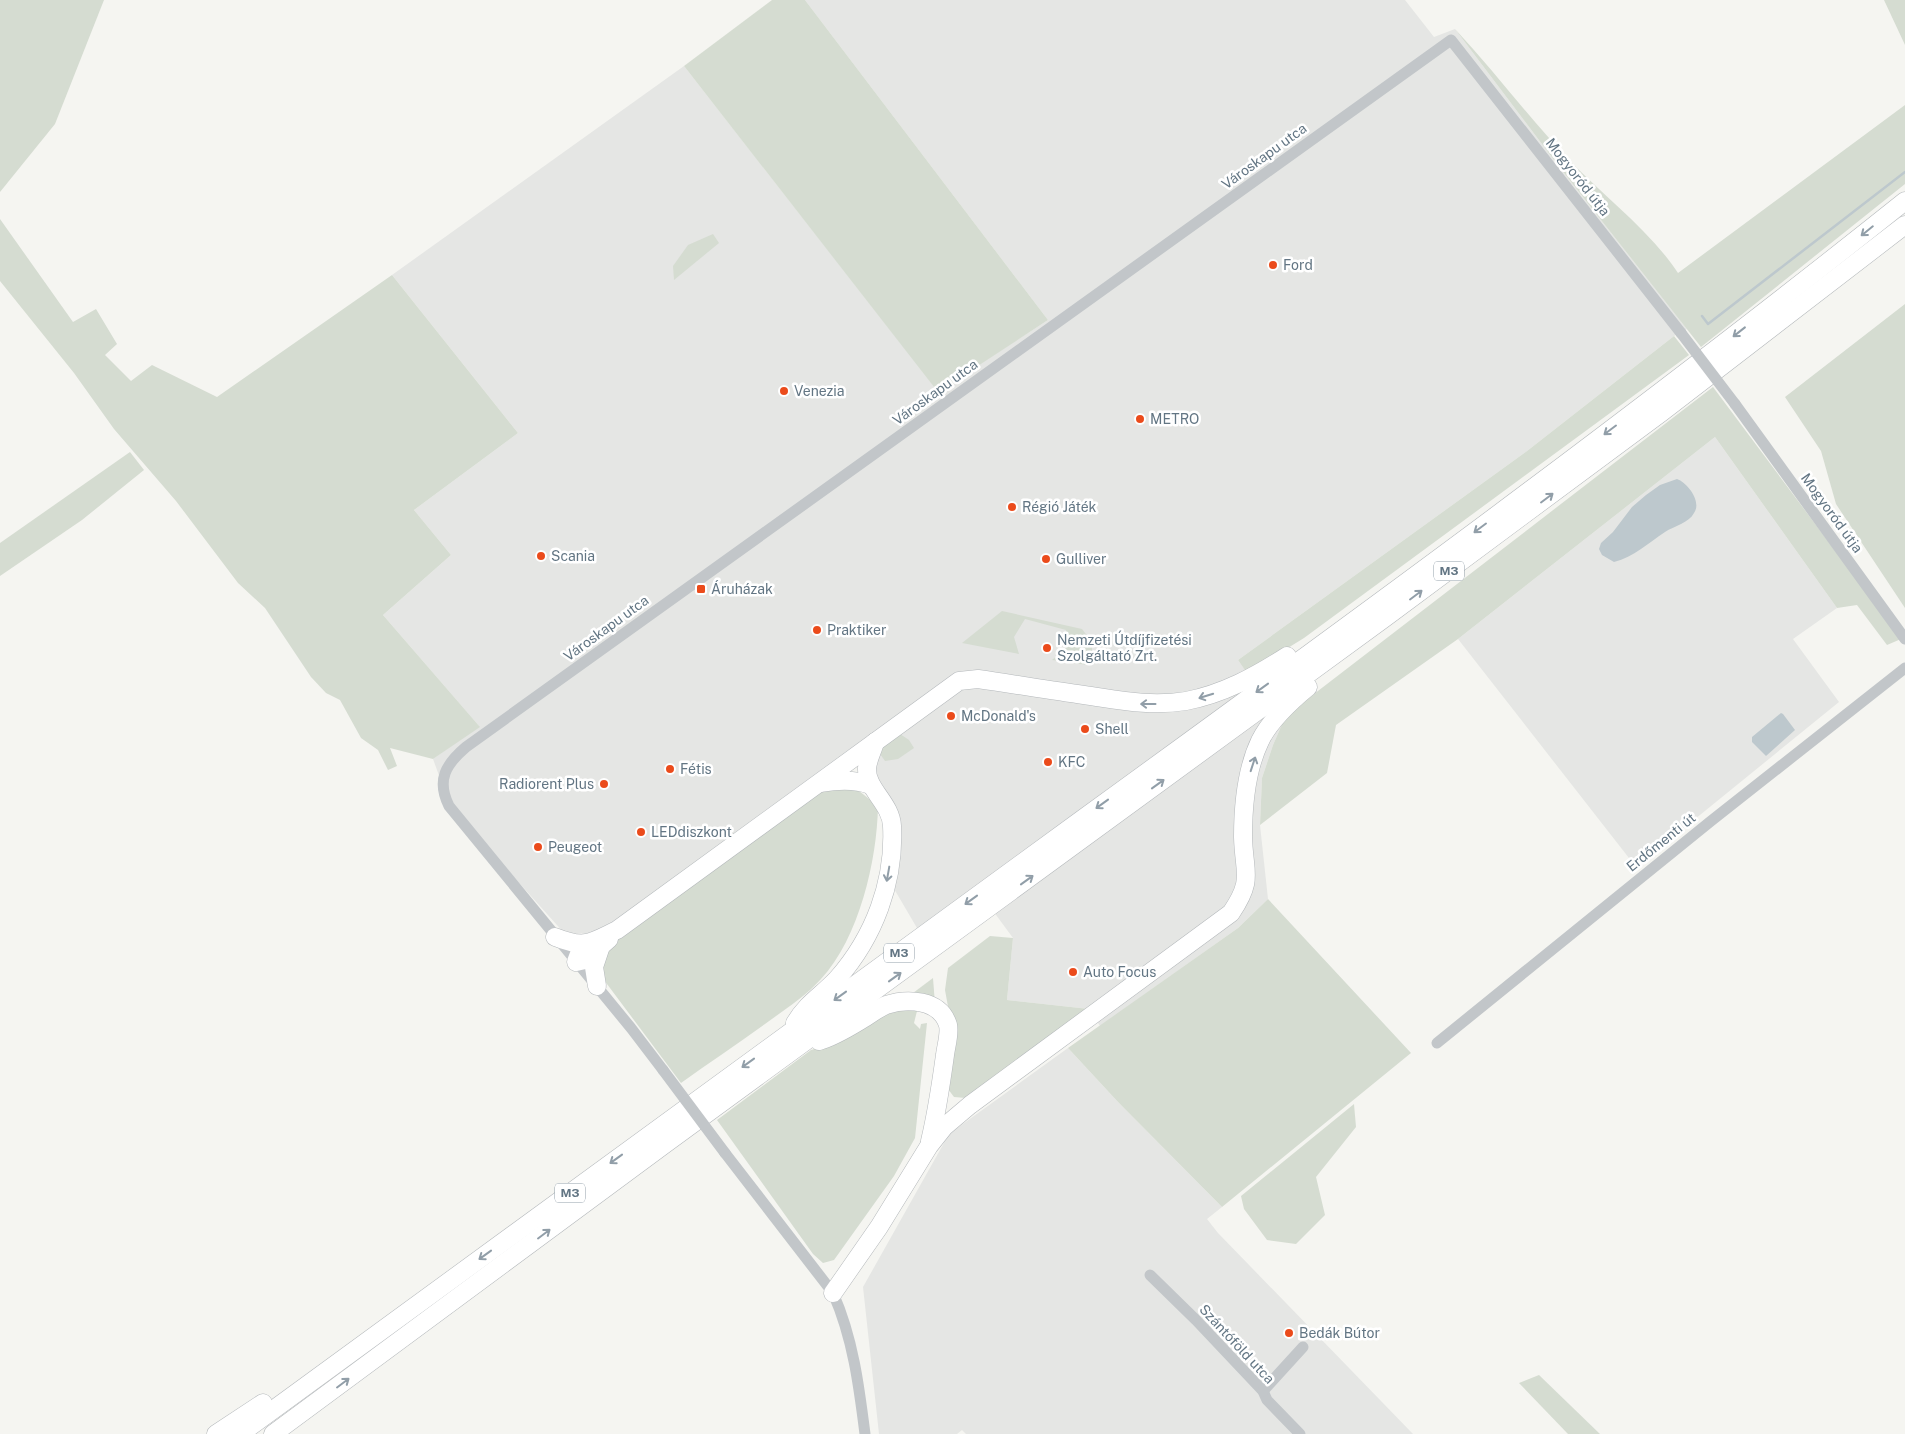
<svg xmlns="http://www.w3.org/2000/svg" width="1905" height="1434" viewBox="0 0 1905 1434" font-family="'Public Sans',sans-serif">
	<rect width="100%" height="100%" fill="#f5f5f1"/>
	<g fill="#e5e6e4">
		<polygon points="805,0 1405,0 1434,37 1455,29 1557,164 1687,329 1674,336 1527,451 1238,660 1283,722 1273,745 1262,778 1260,825 1268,899 1238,928 1100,1026 1089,1009 1007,1000 1013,938 988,904 927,945 890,882 886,800 848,750 599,933 565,934 450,806 433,759 479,726 383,615 451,555 414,510 518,433 392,275 684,66 938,391 1048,320"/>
		<polygon points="1715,437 1837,608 1793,639 1839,702 1636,867 1458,639"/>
		<polygon points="1068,1048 1118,1102 1222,1207 1207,1219 1218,1233 1413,1434 966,1434 962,1430 957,1434 879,1434 863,1287 949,1134"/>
	</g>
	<g fill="#d5dcd1">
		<polygon points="0,0 104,0 55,124 0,192"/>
		<polygon points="772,0 805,0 1048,320 938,392 684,66"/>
		<polygon points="1884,0 1905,0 1905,45"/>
		<path d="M1455 29C1495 72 1530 119 1570 161 1604 196 1652 233 1678 273L1905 105V184L1701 347 1557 164Z"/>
		<polygon points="0,219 73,322 96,309 117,344 105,355 131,381 152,365 217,397 392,275 518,433 414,510 451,555 383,615 480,727 433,759 390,748 397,766 388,770 378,750 361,738 340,700 326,693 311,677 265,608 238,583 176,501 114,429 74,373 0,281"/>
		<polygon points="713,234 719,243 674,280 673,266 688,245"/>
		<polygon points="1905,304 1905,608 1836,504 1821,451 1785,397"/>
		<polygon points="1674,336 1689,355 1304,638 1247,673 1238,660 1527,451"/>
		<polygon points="1713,387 1901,639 1887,645 1857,605 1837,608 1715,437 1458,639 1336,725 1327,773 1260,825 1262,778 1273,745 1283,722 1301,704"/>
		<polygon points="130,452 144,470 82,520 0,576 0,543"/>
		<polygon points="1002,611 1082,629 1092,642 1092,660 1088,665 1052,660 1067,647 1066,630 1025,619 1014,637 1019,654 962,643"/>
		<polygon points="900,734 909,740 914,748 898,759 885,761 878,751"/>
		<path d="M836 785 859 791 878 806C877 861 859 938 821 979 805 997 784 1010 765 1024 737 1044 709 1063 681 1083L604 980 600 971 611 944 817 791Z"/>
		<polygon points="1268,899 1411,1053 1222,1207 1118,1102 1068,1048 1238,928"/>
		<polygon points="990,936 1013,938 1007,1000 1089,1009 966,1098 954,1097 945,1085 949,1012 945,990 948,968"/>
		<polygon points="933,978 935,1004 913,993"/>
		<polygon points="900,1010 917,1011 914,1023 920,1029 921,1024 927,1023 915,1138 894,1176 834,1260 823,1263 813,1254 717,1120 811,1050 824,1046 876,1018"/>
		<polygon points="1354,1104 1356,1127 1316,1177 1325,1215 1296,1244 1267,1240 1244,1209 1241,1196"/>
		<polygon points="1539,1375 1600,1434 1568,1434 1519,1383"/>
	</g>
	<g fill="#bdc8cd">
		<path d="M1677 479C1688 483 1702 502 1694 513 1689 523 1674 526 1665 532 1648 543 1634 557 1614 562L1602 555 1599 549 1601 543 1613 532 1632 507 1646 495 1660 485Z"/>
		<polygon points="1781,713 1783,714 1795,730 1766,756 1752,742 1752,737"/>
	</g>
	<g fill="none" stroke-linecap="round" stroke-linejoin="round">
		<polyline stroke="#bdc8cd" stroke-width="2.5" points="1702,316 1708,324 1905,172"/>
		<g stroke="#b4b8bb" stroke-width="19">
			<g id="highway">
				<path d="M821 783C837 780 855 779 871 785"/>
				<path d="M555 937C585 949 590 943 617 930L959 681 978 679C1013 684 1048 690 1084 695 1119 700 1150 707 1186 701 1223 694 1256 676 1287 656"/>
				<polyline points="591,943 579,954 576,962 585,960 609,939"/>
				<polyline points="597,986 594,967 600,949"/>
				<path d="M795 1023C808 1002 821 996 837 979 874 937 895 882 892 826 891 803 866 789 867 768 868 759 873 750 875 742"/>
				<path d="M819 1041C836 1036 851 1026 866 1017 872 1013 879 1008 886 1005 907 998 940 999 948 1025 950 1034 946 1046 945 1055 941 1084 937 1112 930 1141"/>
				<path d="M833 1293 879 1227 929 1146 944 1127 970 1105 1231 913C1254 879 1244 874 1243 837 1243 805 1246 770 1260 741 1270 720 1291 701 1308 687"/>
				<polyline points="216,1434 263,1403"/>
				<path d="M240 1434C520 1229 800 1024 1081 820 1359 618 1636 416 1905 201"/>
				<polyline points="273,1434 665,1144 1386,617 1662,412 1905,225"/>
			</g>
		</g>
		<g stroke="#c2c6c9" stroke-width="11">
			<polyline points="1735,404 1905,639"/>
			<polyline points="1437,1043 1711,821 1905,668"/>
			<path d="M663 1070 631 1028 449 806C436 780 446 764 466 747L1451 40 1681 333"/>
			<path d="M725 1153 833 1293C853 1338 859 1386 865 1434"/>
			<polyline points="1150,1275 1196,1320 1263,1391 1267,1400 1300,1434"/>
			<polyline points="1263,1391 1303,1347"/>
		</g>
		<use href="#highway" stroke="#fff" stroke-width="18"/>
		<g stroke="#c2c6c9" stroke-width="11">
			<polyline points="1681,333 1735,404"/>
			<polyline points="663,1070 725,1153"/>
		</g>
	</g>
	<defs><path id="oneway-shaft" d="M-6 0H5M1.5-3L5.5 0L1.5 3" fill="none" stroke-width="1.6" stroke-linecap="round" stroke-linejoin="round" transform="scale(1.25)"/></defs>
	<g stroke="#919ea8">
		<use href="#oneway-shaft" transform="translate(1867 231) rotate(141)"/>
		<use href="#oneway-shaft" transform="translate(1739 332) rotate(142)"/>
		<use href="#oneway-shaft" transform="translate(1610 430) rotate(143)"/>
		<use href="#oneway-shaft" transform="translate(1547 498) rotate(-37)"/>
		<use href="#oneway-shaft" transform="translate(1480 528) rotate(143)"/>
		<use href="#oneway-shaft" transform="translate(1416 595) rotate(-37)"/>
		<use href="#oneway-shaft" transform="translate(1262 688) rotate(144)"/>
		<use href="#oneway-shaft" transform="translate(1206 696) rotate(163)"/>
		<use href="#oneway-shaft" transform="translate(1148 704) rotate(-180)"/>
		<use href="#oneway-shaft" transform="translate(1253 764) rotate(-72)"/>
		<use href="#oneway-shaft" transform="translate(1158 784) rotate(-36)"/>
		<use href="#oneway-shaft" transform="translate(1102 804) rotate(144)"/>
		<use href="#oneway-shaft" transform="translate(888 874) rotate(100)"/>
		<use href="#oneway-shaft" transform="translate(1027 880) rotate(-36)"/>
		<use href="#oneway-shaft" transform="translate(971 900) rotate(144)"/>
		<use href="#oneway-shaft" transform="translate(895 977) rotate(-36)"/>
		<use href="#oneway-shaft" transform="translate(840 996) rotate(144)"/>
		<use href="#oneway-shaft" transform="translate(748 1063) rotate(144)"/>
		<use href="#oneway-shaft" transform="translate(616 1159) rotate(144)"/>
		<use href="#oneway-shaft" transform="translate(544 1234) rotate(-37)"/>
		<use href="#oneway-shaft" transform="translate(485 1255) rotate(144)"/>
		<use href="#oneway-shaft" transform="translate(343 1383) rotate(-37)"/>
	</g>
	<g fill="#eb4b1b" stroke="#fff" stroke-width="2">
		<circle cx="1273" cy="265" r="5"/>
		<circle cx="784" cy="391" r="5"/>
		<circle cx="1140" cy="419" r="5"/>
		<circle cx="1012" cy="507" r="5"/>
		<circle cx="541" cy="556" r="5"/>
		<circle cx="1046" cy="559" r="5"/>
		<rect x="696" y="584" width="10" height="10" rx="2.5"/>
		<circle cx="817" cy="630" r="5"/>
		<circle cx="1047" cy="648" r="5"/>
		<circle cx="951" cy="716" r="5"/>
		<circle cx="1085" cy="729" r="5"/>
		<circle cx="1048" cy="762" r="5"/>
		<circle cx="670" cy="769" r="5"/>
		<circle cx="604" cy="784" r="5"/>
		<circle cx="641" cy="832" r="5"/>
		<circle cx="538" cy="847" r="5"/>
		<circle cx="1073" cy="972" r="5"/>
		<circle cx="1289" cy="1333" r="5"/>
	</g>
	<g text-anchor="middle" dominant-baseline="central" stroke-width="5" stroke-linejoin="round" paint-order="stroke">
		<g fill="#fff" stroke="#919ea8" stroke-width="1">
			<rect x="1434" y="561.5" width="30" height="19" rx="4"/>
			<rect x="884" y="943.5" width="30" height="19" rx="4"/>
			<rect x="555" y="1183.5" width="30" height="19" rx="4"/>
		</g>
		<g font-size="12" font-weight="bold" fill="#627583">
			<text x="1449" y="571">M3</text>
			<text x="899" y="953">M3</text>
			<text x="570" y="1193">M3</text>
		</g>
		<g font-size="14" fill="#627583" stroke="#fff">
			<text transform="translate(1264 156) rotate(-36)">Városkapu utca</text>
			<text transform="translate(1578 177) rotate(52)">Mogyoród útja</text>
			<text transform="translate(935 392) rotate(-36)">Városkapu utca</text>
			<text transform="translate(1832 513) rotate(54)">Mogyoród útja</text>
			<text transform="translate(606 628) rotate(-36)">Városkapu utca</text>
			<text transform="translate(1661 842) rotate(-39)">Erdőmenti út</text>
			<text transform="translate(1237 1344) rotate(47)">Szántóföld utca</text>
		</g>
		<g font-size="14" fill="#627583" stroke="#fff" text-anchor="start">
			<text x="1283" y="265">Ford</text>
			<text x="794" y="391">Venezia</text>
			<text x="1150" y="419">METRO</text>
			<text x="1022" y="507">Régió Játék</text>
			<text x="551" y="556">Scania</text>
			<text x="1056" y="559">Gulliver</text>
			<text x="711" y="589">Áruházak</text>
			<text x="827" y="630">Praktiker</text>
			<text x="1057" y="640">Nemzeti Útdíjfizetési<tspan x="1057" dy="16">Szolgáltató Zrt.</tspan></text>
			<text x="961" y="716">McDonald's</text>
			<text x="1095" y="729">Shell</text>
			<text x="1058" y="762">KFC</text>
			<text x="680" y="769">Fétis</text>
			<text x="594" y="784" text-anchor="end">Radiorent Plus</text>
			<text x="651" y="832">LEDdiszkont</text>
			<text x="548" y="847">Peugeot</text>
			<text x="1083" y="972">Auto Focus</text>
			<text x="1299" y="1333">Bedák Bútor</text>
		</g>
	</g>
</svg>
